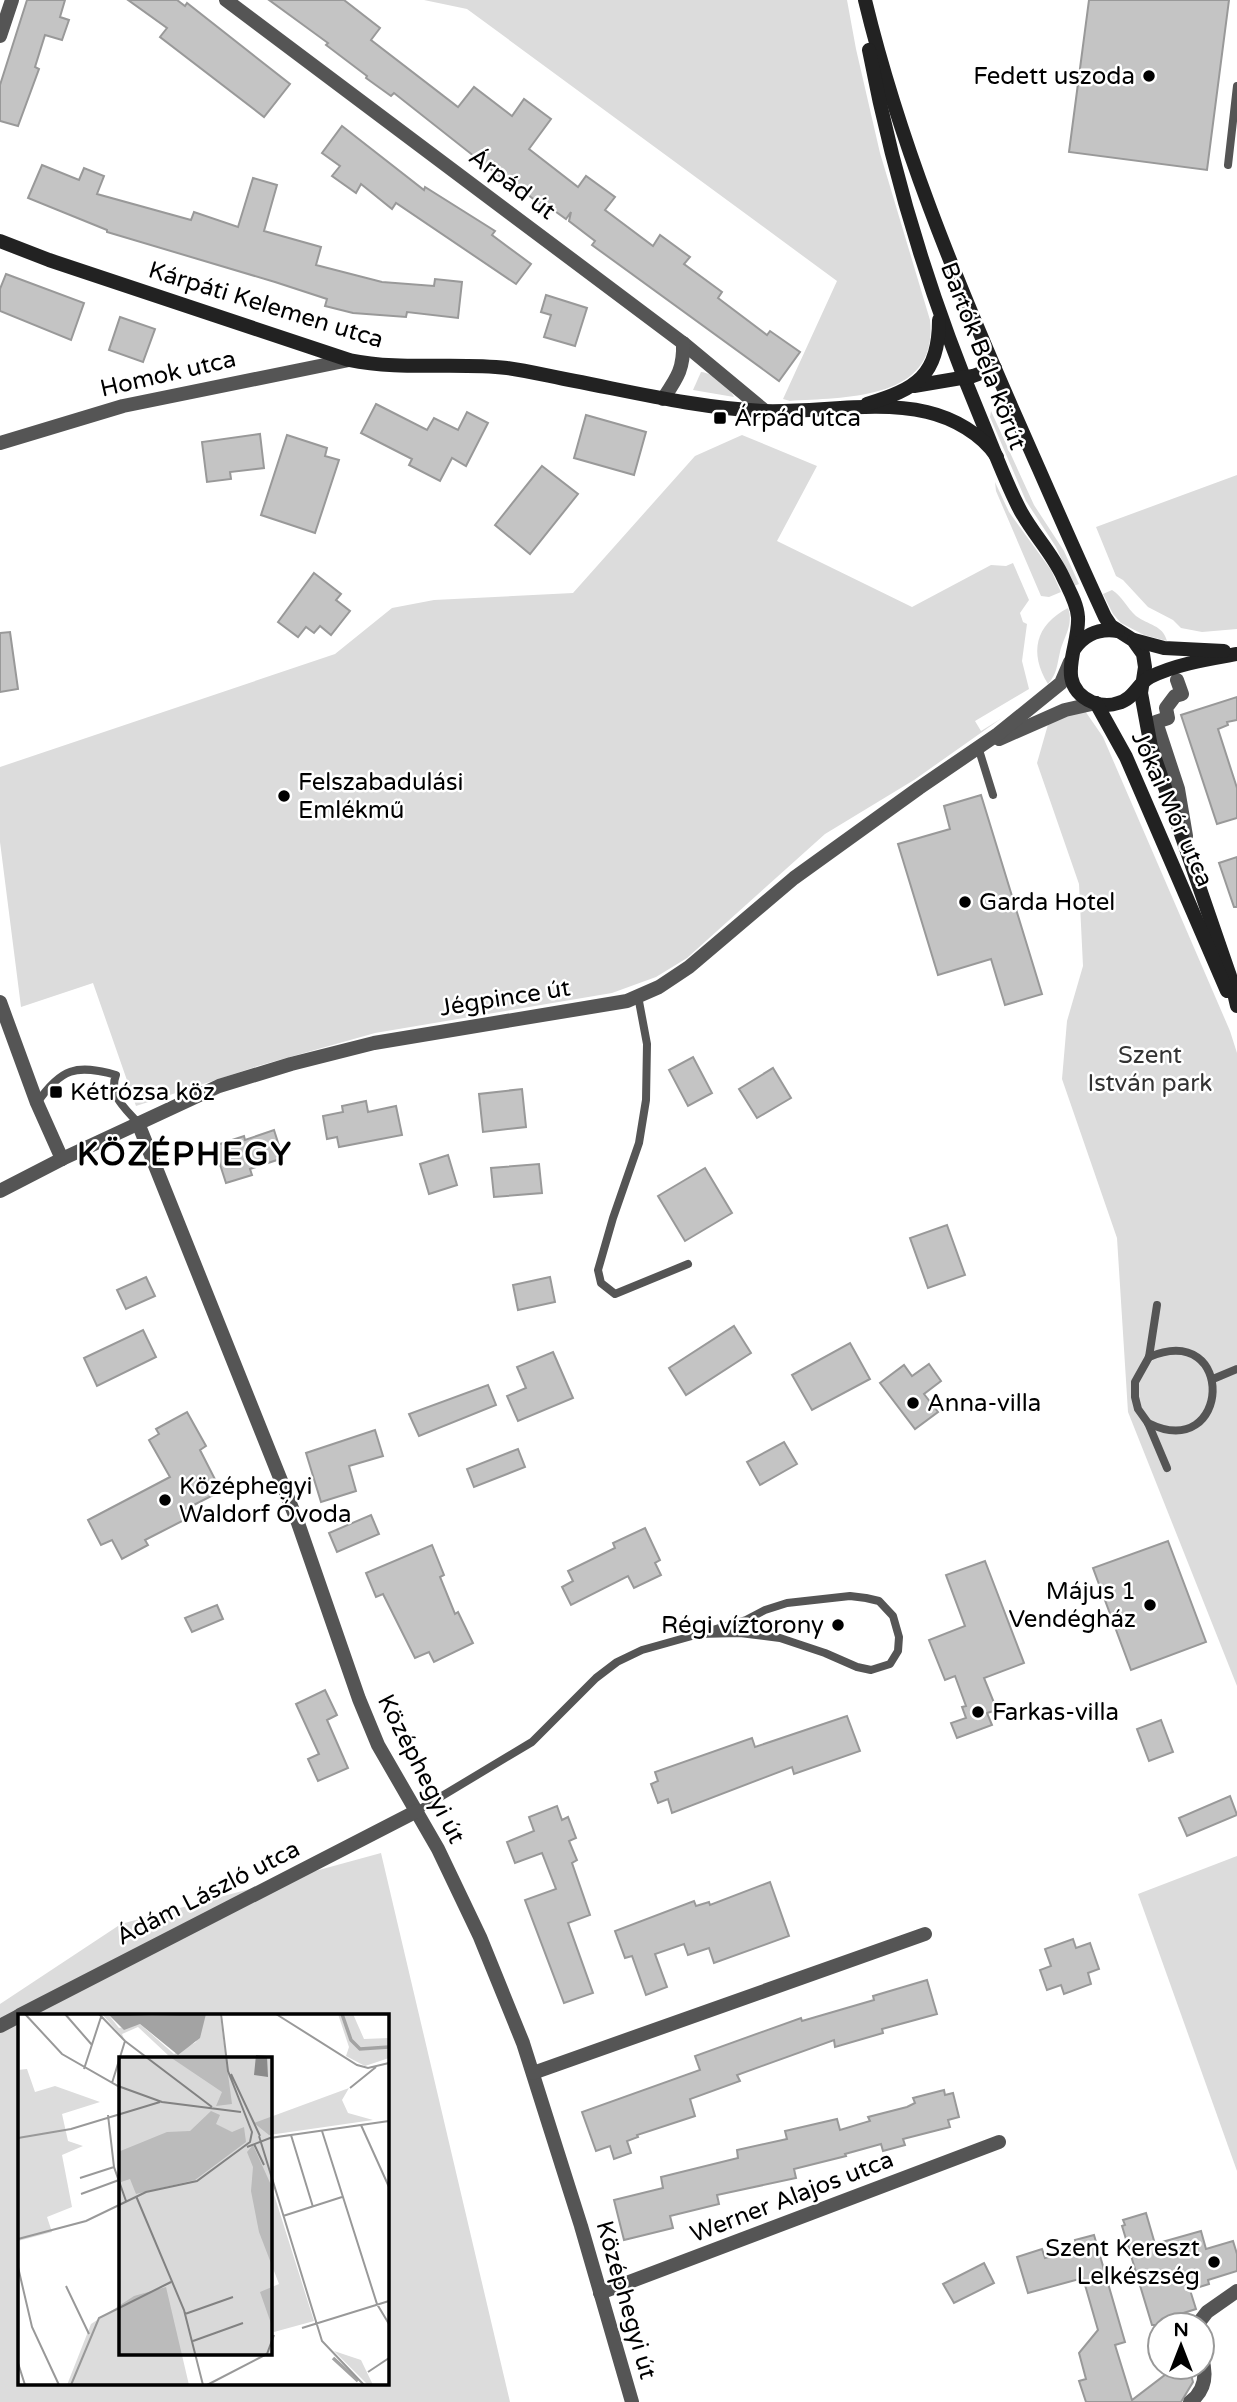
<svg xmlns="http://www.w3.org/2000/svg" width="1237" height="2402" viewBox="0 0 1237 2402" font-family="'Varela Round',sans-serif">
	<rect width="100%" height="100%" fill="#fff"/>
	<g fill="#dcdcdc" fill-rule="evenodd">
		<path d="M424 0H847L856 49 880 153 930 320C939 401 846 397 790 401L783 399 837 281 467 9Z"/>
		<path d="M701 372C713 373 729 387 734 397L693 390Z"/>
		<polygon points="991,411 1034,505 1064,551 1079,584 1074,586 1056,547 1026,501 990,417"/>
		<polygon points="742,435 817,466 777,541 912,607 991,565 1006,566 1013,563 1029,600 1020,613 1023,622 1027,624 1022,661 1029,689 975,721 981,731 1002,718 914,780 825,834 687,958 656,977 612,993 375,1033 258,1066 136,1106 93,983 21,1007 0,842 0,767 335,654 392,608 434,600 573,593 695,456"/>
		<polygon points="1237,475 1237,629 1202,632 1181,628 1173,620 1148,607 1123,580 1116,576 1096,527"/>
		<polygon points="995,482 1009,512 1051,570 1061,592 1049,597 1041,596 996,491"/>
		<path d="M1112 590C1122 596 1127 608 1136 616 1148 625 1163 625 1167 641L1144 635 1121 623 1113 614 1103 594Z"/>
		<path d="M1068 608C1074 625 1064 636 1060 652 1057 665 1057 674 1048 684 1029 653 1035 625 1068 608Z"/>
		<polygon points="1083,708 1103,737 1230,1031 1237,1053 1237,1686 1128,1412 1117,1238 1062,1079 1067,1021 1083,966 1079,884 1037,763 1049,721"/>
		<path d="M381 1853 510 2402H0V2004L121 1924ZM19 2015H387V2383H19Z"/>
		<polygon points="1237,1856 1237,2171 1138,1894"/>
	</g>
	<g fill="#c4c4c4" stroke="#999" stroke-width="2">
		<polygon points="27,0 65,0 60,17 69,20 62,40 45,35 35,67 39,69 18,126 0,121 0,85"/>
		<polygon points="128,0 177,0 185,6 187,3 290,84 264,117 160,37 167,28"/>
		<polygon points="269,0 344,0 380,28 371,40 458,107 474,87 512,116 524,99 551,119 529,149 578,187 586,176 615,197 605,210 653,246 660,235 690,257 684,264 722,292 718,298 767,335 770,331 800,352 779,381 592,245 595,241 569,221 571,212 566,219 552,209 549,211 510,181 508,183 394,93 391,96 366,78 367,76 326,45 328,43"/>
		<polygon points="1089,0 1229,0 1207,170 1069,152"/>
		<polygon points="342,126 424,190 425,187 495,231 492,235 531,264 516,284 396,203 392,209 361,184 356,193 332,176 340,166 322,153"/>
		<polygon points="42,165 79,180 84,168 104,176 97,194 191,220 194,212 238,227 253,178 277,185 264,231 321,247 316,265 382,282 434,286 435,279 462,282 458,318 407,312 406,317 353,313 325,306 327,299 275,282 107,232 107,230 28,198"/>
		<polygon points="6,274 84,303 71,340 0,311 0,289"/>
		<polygon points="546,295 587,308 575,346 544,337 551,315 541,312"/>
		<polygon points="120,317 155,329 143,362 109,350"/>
		<polygon points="376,404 427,430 434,418 458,430 467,412 488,423 466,466 452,458 440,481 409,465 412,459 361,433"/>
		<polygon points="586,415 646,432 634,475 574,458"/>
		<polygon points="260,434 264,468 230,472 231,479 207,482 202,442"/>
		<polygon points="287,435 327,448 325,456 339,460 315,533 261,515"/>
		<polygon points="542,466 578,494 530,554 495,525"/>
		<polygon points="314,573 341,594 336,600 350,611 331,635 320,626 314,633 306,627 298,637 278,622"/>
		<polygon points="10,632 18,689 0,692 0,633"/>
		<polygon points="1237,697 1237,720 1227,722 1228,725 1218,729 1237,788 1237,818 1217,824 1181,715"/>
		<polygon points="981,795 1042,994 1005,1005 991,959 938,975 898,844 950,829 944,806"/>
		<polygon points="1237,857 1237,907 1234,907 1219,863"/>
		<polygon points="693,1057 712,1093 688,1106 669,1070"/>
		<polygon points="773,1068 791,1098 757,1118 739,1089"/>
		<polygon points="522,1089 526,1127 483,1132 479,1094"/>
		<polygon points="366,1101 368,1112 396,1106 402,1135 339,1147 337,1137 327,1139 323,1116 343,1112 342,1106"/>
		<polygon points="274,1130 283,1158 250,1169 252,1175 226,1183 214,1146 244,1136 245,1140"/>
		<polygon points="448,1155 457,1185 429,1194 420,1164"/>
		<polygon points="539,1164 542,1193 494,1197 491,1168"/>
		<polygon points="705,1168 732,1213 685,1241 658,1196"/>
		<polygon points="947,1225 965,1275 928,1288 910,1238"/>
		<polygon points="146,1277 155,1296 126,1309 117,1290"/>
		<polygon points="550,1277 555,1302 518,1310 513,1285"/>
		<polygon points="734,1326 751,1353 686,1395 669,1368"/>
		<polygon points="143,1330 156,1357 97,1386 84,1358"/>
		<polygon points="850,1343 870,1379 812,1410 792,1375"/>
		<polygon points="553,1352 573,1398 518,1421 507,1396 526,1388 517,1367"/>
		<polygon points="929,1364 941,1381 924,1394 938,1412 915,1429 880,1383 904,1365 912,1376"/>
		<polygon points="488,1385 496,1405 419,1436 409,1414"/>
		<polygon points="187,1412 206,1446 200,1450 221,1491 186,1509 190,1517 145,1540 148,1545 122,1559 112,1540 101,1545 88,1520 170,1477 149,1440 159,1434 156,1429"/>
		<polygon points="375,1430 383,1456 349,1466 356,1491 321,1502 306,1453"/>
		<polygon points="784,1442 797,1464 760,1485 747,1462"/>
		<polygon points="518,1449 525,1467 474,1487 467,1469"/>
		<polygon points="371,1515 379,1534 337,1552 329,1533"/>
		<polygon points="645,1528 660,1560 655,1563 661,1575 634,1588 628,1576 571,1605 562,1587 573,1581 568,1571 615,1548 613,1543"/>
		<polygon points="1168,1541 1206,1642 1131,1670 1093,1568"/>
		<polygon points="432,1545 444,1575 440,1577 455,1614 458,1612 473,1643 434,1662 429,1652 415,1658 383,1594 376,1597 366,1573"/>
		<polygon points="985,1561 1024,1663 984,1678 997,1710 987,1713 992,1725 957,1738 951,1723 966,1718 962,1707 966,1706 955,1676 945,1680 929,1640 965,1626 946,1575"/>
		<polygon points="217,1605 223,1619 192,1632 185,1618"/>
		<polygon points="325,1690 337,1715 327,1720 348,1768 318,1781 308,1759 319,1754 296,1704"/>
		<polygon points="847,1716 860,1751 794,1774 792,1767 672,1813 668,1799 658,1803 651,1784 658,1781 655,1772 752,1738 755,1747"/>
		<polygon points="1161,1720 1173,1752 1149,1761 1137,1729"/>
		<polygon points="1230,1796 1237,1815 1187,1836 1179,1818"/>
		<polygon points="557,1806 562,1820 568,1817 576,1838 569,1841 577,1860 572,1863 590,1915 568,1923 593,1993 564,2003 525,1900 556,1889 542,1853 515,1863 507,1842 534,1831 529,1817"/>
		<polygon points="770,1882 789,1936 714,1963 709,1948 688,1955 684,1944 655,1954 667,1987 646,1995 632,1956 625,1958 615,1931 694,1901 696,1906 709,1902 710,1905"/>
		<polygon points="1073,1939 1076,1948 1090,1943 1099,1969 1088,1973 1091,1984 1064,1994 1061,1985 1047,1990 1040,1970 1051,1966 1045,1949"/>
		<polygon points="927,1980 937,2014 882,2029 883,2033 835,2047 834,2040 737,2075 740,2081 690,2099 695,2116 637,2135 638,2137 627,2141 631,2153 614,2159 610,2146 596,2151 582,2112 700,2070 695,2056 801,2018 802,2021 874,2000 873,1996"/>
		<polygon points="944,2090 945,2095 953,2093 959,2117 948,2120 950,2127 903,2139 905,2145 883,2151 881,2144 845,2154 846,2156 794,2169 796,2178 717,2195 719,2204 670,2216 673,2228 624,2240 614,2200 663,2188 661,2177 738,2158 737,2150 787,2139 785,2131 837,2119 840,2130 870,2121 868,2117 907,2107 915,2103 913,2098"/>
		<polygon points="1146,2213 1155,2244 1201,2231 1206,2249 1233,2241 1237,2254 1237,2271 1208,2280 1209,2284 1190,2290 1196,2309 1174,2316 1176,2325 1152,2325 1122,2226 1125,2225 1123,2220"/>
		<polygon points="1094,2235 1125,2342 1115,2345 1132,2400 1166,2374 1164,2367 1189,2367 1193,2382 1181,2402 1086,2402 1079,2381 1086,2379 1079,2353 1098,2330 1083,2278 1028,2293 1017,2257 1042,2249 1045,2258 1077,2249 1075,2240"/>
		<polygon points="984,2263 994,2283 954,2303 943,2284"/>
	</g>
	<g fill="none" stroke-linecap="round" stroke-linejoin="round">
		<g stroke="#555" stroke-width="8">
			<polyline points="1228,165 1237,86"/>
			<polyline points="979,750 993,795"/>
			<polyline points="638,996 647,1044 646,1100 639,1143 613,1218 598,1270 601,1283 615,1294 688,1264"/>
			<path d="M37 1103C61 1068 76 1064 116 1075 108 1095 125 1108 138 1123"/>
			<polyline points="1157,1305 1149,1357 1135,1382 1135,1397 1138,1409 1148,1423 1167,1468"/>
			<polyline points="1213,1379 1237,1369"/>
			<path d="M1148 1423C1231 1464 1237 1320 1149 1357"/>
			<polyline points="417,1811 532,1742 596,1678 617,1662 642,1650 699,1634 740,1633 780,1638 825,1653 857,1667 871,1670 890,1664 898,1651 899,1637 893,1616 879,1601 866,1598 850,1596 787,1603 765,1610 746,1620 699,1634"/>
		</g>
		<g stroke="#555" stroke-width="14">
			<polyline points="226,0 683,343 765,411"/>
			<polyline points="0,36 12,0"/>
			<path d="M663 399C677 378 684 369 683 343"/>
			<polyline points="0,443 123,406 349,360"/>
			<polyline points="1177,680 1182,694 1175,696 1166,708 1168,718 1156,722 1178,789 1186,836"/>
			<polyline points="999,739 1065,710 1096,703"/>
			<polyline points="0,1002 37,1103 62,1159"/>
			<polyline points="138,1123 298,1523 359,1699 378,1745 438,1849 480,1937 523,2043 581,2226 632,2402"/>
			<polyline points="0,1191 62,1159 219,1086 291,1064 374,1043 627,1001 659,987 689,967 794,878 919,788 998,734 1061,683 1070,662"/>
			<polyline points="20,2015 417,1811"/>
			<polyline points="0,2026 19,2016"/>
			<polyline points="533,2073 925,1934"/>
			<polyline points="600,2293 999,2142"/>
			<polyline points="1197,2325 1207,2312 1237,2291"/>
			<path d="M1190 2402C1205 2391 1207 2375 1202 2358"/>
		</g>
		<g stroke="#222" stroke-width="14">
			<path d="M865 0C899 141 954 275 1012 408 1043 478 1073 548 1105 617L1111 626 1133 640 1143 654 1145 667 1141 693 1151 747 1230 976 1237 1006"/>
			<path d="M869 50C893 176 931 300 981 419 993 448 1004 478 1018 506 1030 531 1051 551 1063 577 1069 590 1077 603 1078 617 1080 647 1053 684 1092 702 1100 705 1110 706 1118 703 1134 699 1137 684 1150 677 1176 664 1209 659 1237 654"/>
			<path d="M0 241 49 260 349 360C402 371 453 362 507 368 530 371 552 377 575 381 637 393 699 408 763 411 818 413 873 400 927 412 953 418 982 434 997 457"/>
			<polyline points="914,386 973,376 995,368"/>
			<path d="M867 404C916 389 939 376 939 320"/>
			<polyline points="1134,640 1164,648 1224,651"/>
			<path d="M1075 648C1086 633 1100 628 1118 631"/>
			<polyline points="1096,703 1126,757 1227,991"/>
		</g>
	</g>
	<g fill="#000" stroke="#fff" stroke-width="2.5">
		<circle cx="1149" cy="76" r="7"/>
		<rect x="713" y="411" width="14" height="14" rx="3.5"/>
		<circle cx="284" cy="796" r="7"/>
		<circle cx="965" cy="902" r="7"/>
		<rect x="49" y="1085" width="14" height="14" rx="3.5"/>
		<circle cx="913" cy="1403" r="7"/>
		<circle cx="165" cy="1500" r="7"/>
		<circle cx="1150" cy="1605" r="7"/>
		<circle cx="838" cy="1625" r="7"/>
		<circle cx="978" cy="1712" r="7"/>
		<circle cx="1214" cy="2262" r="7"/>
	</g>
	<g text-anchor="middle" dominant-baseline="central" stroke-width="5" stroke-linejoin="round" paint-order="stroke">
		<g font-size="24" fill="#000" stroke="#fff" text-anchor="start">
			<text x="1135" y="76" text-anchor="end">Fedett uszoda</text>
			<text x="734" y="418">Árpád utca</text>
			<text x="298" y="782">Felszabadulási<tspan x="298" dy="28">Emlékmű</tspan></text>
			<text x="979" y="902">Garda Hotel</text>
			<text x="70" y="1092">Kétrózsa köz</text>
			<text x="927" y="1403">Anna-villa</text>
			<text x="179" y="1486">Középhegyi<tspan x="179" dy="28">Waldorf Óvoda</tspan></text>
			<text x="1136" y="1591" text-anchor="end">Május 1<tspan x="1136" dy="28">Vendégház</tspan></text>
			<text x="824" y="1625" text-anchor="end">Régi víztorony</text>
			<text x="992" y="1712">Farkas-villa</text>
			<text x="1200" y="2248" text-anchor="end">Szent Kereszt<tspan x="1200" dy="28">Lelkészség</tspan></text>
		</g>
		<g font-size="24" fill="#000" stroke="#fff">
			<text transform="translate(512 184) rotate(37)">Árpád út</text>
			<text transform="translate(266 305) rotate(17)">Kárpáti Kelemen utca</text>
			<text transform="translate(983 356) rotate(69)">Bartók Béla körút</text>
			<text transform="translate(168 374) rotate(-13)">Homok utca</text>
			<text transform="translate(1172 809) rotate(66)">Jókai Mór utca</text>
			<text transform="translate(505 998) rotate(-9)">Jégpince út</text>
			<text transform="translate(421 1769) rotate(63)">Középhegyi út</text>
			<text transform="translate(208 1893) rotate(-27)">Ádám László utca</text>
			<text transform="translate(792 2197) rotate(-21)">Werner Alajos utca</text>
			<text transform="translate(626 2300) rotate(74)">Középhegyi út</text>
		</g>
		<g font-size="24" fill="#333" stroke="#fff">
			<text x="1150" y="1055">Szent<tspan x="1150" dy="28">István park</tspan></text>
		</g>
		<g font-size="32" font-weight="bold" letter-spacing="2" fill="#000" stroke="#fff">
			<text x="185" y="1155">KÖZÉPHEGY</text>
		</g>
	</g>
	<g transform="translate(18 2014)">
		<rect width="371" height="371" fill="#fff"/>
		<path d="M84 0H90L101 14 122 10 156 40 178 28 188 0H202L214 90 198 92 204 78 152 43 120 13 104 20 106 25ZM320 0H335L346 25 371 24V44L347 52 328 42 331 33ZM9 55 17 78 37 72 82 88 44 100 50 127 65 132 44 141 54 193 29 203 34 218 0 227V56ZM331 74 324 86 330 99 355 106 251 121 236 109ZM193 97 202 101 198 110 214 118 226 113 228 128 177 166 118 180 112 165 103 168 100 138 149 118 172 117ZM235 131 253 171 296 307 256 318 242 278 261 270 241 218 233 177 235 153 229 138ZM148 273 171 371H49L73 310 116 282ZM316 337 343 346 355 371H350Z" fill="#dcdcdc"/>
		<path d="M90 0 134 2 188 0 182 24 160 41 122 10 106 16ZM238 41 249 42 250 63 236 61Z" fill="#a3a3a3"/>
		<path fill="none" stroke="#a3a3a3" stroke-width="3.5" d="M324 0 333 26 342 35 371 33M315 344 340 367"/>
		<path fill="none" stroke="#999" stroke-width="2" d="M7 0 44 40 100 72 144 88 223 98M47 0 74 31M81 0 107 27 194 93M258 0 339 51 350 54 371 49M66 55 83 3M213 60 242 122M94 69 107 27M332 74 358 53M90 101 96 153 108 187M343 111 371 173M304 117 359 290 371 310M273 121 295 193M241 122 304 327 346 371M0 124 53 115 142 88M236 130 246 151M229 133 252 124 371 107M62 164 96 153M63 180 101 166M118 182 166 296 185 371M265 202 324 183M0 225 68 207 128 178 179 167 232 128 234 118 210 57 203 0M0 253 14 313 41 371M48 272 71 320M167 300 215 283M284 314 371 287M175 327 225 309M0 349 7 371M350 358 371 344M53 371 81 304 153 268M189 371 249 340 256 321"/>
		<path fill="#000" fill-opacity="0.15" stroke="#000" stroke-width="3.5" d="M101 43H254V341H101Z"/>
		<rect width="371" height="371" fill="none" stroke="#000" stroke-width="3.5"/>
	</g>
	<g transform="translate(1181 2346)"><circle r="33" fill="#ffffff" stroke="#999999" stroke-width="2"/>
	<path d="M0-5L12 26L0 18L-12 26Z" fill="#000000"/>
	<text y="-10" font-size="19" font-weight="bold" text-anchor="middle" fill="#000000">N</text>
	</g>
</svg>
